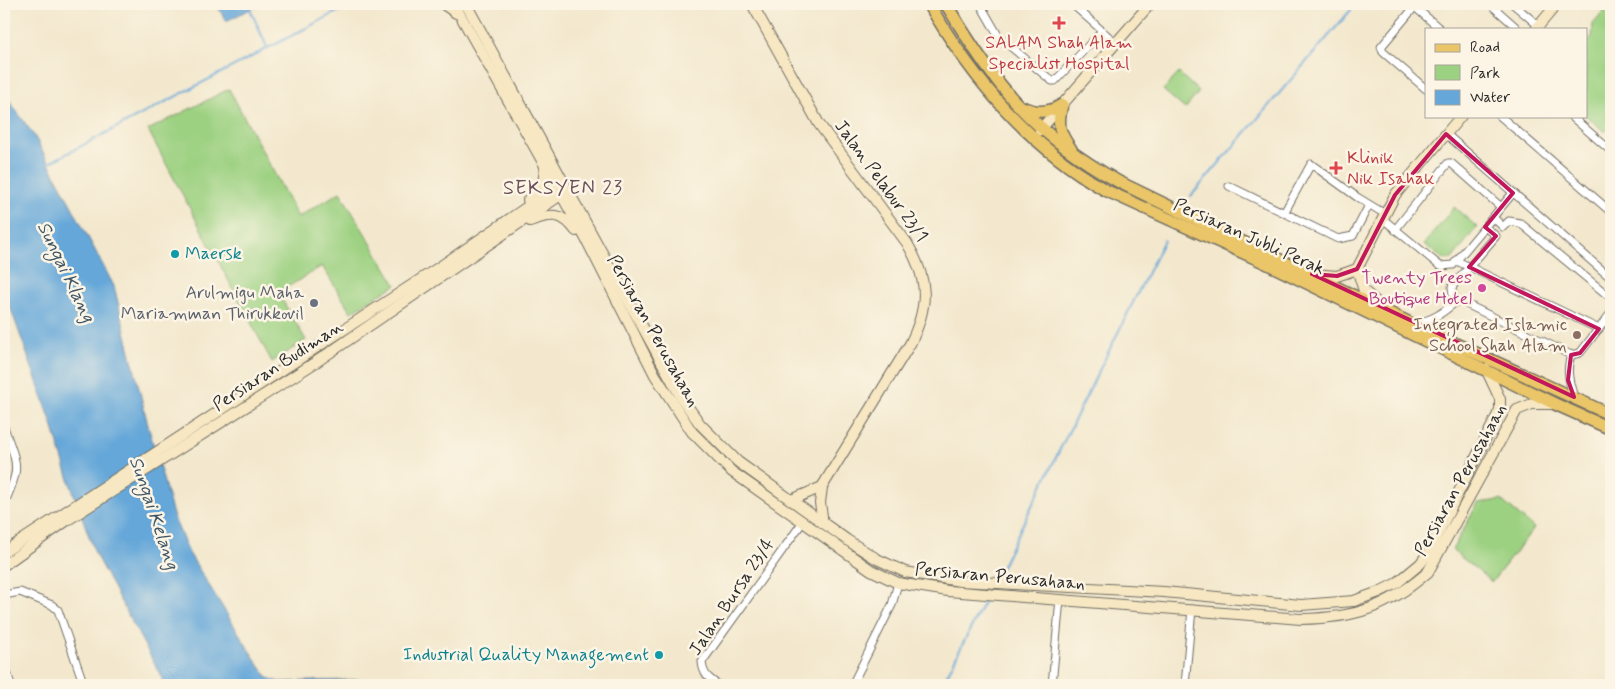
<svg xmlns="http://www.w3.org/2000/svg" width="1615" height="689" viewBox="0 0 1615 689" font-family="Mynerve,sans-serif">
	<rect width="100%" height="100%" fill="#fcf5e5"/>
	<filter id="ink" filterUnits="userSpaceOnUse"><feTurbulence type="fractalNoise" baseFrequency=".02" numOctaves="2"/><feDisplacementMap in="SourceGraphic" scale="10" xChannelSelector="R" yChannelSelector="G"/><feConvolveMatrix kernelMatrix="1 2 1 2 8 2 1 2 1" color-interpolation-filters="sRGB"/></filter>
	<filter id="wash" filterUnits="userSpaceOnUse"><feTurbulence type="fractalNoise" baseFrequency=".0096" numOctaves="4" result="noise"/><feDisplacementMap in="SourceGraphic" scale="20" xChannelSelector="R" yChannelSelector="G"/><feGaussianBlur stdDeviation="1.12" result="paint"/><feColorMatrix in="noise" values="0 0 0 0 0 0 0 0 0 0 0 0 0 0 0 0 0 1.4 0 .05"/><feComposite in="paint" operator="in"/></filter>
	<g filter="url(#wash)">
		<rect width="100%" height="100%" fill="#f3e8cd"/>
		<g fill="#9dd182" stroke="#647e56">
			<polygon points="1611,4 1611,124 1605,132 1586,116 1586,45 1592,37 1593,24"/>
			<polygon points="1179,73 1199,92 1185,109 1163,90"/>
			<polygon points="229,89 298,217 340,192 396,285 351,312 322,266 278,293 306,340 272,362 148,130"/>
			<polygon points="1454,207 1477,227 1452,259 1443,259 1424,244"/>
			<polygon points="1501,500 1534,528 1492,582 1452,550 1478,503"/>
		</g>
		<g fill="#65a7d9" stroke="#486982">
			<polygon points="224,4 261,4 226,21 218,7"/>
			<polygon points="4,93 35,137 114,286 149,429 174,518 189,553 258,664 268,678 280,682 387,679 401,685 166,685 96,556 70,483 50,418 4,290"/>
		</g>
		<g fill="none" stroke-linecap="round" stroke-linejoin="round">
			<g stroke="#65a7d9" stroke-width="2">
				<polyline points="250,9 267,47"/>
				<polyline points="47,164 352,4"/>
				<polyline points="1191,196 1356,4"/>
				<polyline points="996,578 1164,240"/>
				<polyline points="942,685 986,598"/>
			</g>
		</g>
	</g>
	<g filter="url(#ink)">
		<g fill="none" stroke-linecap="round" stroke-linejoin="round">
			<g stroke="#716d64" stroke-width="9">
				<g id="street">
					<polyline points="980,4 999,37 1052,81 1055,81 1102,31"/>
					<polyline points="1072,4 1116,43"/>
					<polyline points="1417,4 1381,47 1383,52 1426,89"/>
					<polyline points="1490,4 1516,27"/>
					<polyline points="1513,4 1539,26"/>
					<polyline points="1415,7 1440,29"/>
					<polyline points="1500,116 1611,212"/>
					<polyline points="1571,116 1611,151"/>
					<polyline points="1446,134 1611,278"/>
					<polyline points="1229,186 1338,239 1353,236 1369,205"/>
					<polyline points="1284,213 1311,164 1357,197 1385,214"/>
					<polyline points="1493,217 1503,227 1509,221 1520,223 1611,298"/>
					<polyline points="1383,219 1440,266 1453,265 1513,193"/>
					<polyline points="1485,227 1496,236 1452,287 1453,295 1458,300 1571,355 1580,353 1611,313"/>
					<polyline points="1395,230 1448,163 1451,163 1501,207"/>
					<polyline points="1457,261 1599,329"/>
					<path d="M1413 322C1431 323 1445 311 1458 300"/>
					<path d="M1571 355C1566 370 1569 382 1574 397"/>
					<path d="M4 427C17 465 22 465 4 504"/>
					<polyline points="4,595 20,592 52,605 58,610 84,685"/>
					<polyline points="4,663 11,685"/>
					<path d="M718 685C708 678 703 674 702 662L802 523"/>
					<polyline points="852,685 892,605 898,583"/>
					<polyline points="1052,685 1060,599"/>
					<polyline points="1185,685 1192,609"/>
				</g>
			</g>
			<g stroke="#716d64" stroke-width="12">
				<g id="secondary">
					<polyline points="443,4 456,13"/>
					<path d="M454 4 585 237 655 375 692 432 731 471 871 570 898 583 948 591 1301 619C1355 618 1387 608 1428 572L1517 410 1532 404H1555"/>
					<polyline points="466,4 681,397 700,424 738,462 847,540 877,559 905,572 960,581 1164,592 1301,605 1354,601 1379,592 1397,583 1420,564 1427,555 1500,410 1500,399 1486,369"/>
					<path d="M752 4 819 124 907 243C929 280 929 306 910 344L822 487 820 503 823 523"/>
					<polyline points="1536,29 1557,4"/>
					<polyline points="1040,130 1150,4"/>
					<polyline points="528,200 543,184 545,168"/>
					<path d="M530 221C551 213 562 212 576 231"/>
					<polyline points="1357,269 1395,195 1461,116"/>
					<polyline points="1357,269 1364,291 1380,305"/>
					<polyline points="1314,274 1337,276 1357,269"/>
					<polyline points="791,500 822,487"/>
					<polyline points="4,552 441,266 562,183"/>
					<polyline points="4,565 66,521 316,362 565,192"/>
				</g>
			</g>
			<g stroke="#716d64" stroke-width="14">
				<g id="primary">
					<path d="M929 4C973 80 1028 145 1105 190L1268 264 1555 404 1611 429"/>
					<path d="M946 4C997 88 1032 133 1119 182L1408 322 1611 415"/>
					<path d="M1062 105C1057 124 1059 133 1071 149"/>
					<path d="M1020 106C1035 113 1048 114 1062 105"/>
				</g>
			</g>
			<use href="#street" stroke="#fff" stroke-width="7"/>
			<use href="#secondary" stroke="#f7e8c3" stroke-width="10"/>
			<use href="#primary" stroke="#eac669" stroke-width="11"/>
		</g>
	</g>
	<path fill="none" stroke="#c2185b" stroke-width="4" stroke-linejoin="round" d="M1446 134 1513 193 1485 227 1496 236 1469 267 1599 329 1580 353 1571 355 1568 380 1574 397 1312 274 1337 276 1357 269 1395 195Z"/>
	<g fill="#e0444e" stroke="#fcf5e5" stroke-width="2">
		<path d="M1056.5 15.5h5v5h5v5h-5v5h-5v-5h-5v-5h5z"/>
		<path d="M1333.5 160.5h5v5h5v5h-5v5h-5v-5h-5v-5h5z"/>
	</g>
	<g fill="#0f9aa8" stroke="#fcf5e5" stroke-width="2">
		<circle cx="175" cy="254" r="5"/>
		<circle cx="659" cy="655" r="5"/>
	</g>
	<circle fill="#d1479c" stroke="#fcf5e5" stroke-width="2" cx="1482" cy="288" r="5"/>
	<circle fill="#6b7280" stroke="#fcf5e5" stroke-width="2" cx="314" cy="303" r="5"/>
	<circle fill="#8d6e63" stroke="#fcf5e5" stroke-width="2" cx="1577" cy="335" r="5"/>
	<g text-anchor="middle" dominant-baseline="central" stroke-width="5" stroke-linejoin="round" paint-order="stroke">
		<g font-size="18" fill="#be3a42" stroke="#fcf5e5">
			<text x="1059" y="43">SALAM Shah Alam<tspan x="1059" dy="21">Specialist Hospital</tspan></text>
			<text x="1347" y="158" text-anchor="start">Klinik<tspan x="1347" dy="21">Nik Isahak</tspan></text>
		</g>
		<g font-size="18" fill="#2b2b2b" stroke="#fcf5e5">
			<text transform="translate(881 181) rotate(54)">Jalan Pelabur 23/1</text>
			<text transform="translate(1249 237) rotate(24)">Persiaran Jubli Perak</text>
			<text transform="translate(653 331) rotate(61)">Persiaran Perusahaan</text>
			<text transform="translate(278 366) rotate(-33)">Persiaran Budiman</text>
			<text transform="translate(1461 480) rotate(-61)">Persiaran Perusahaan</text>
			<text transform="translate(1000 577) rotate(5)">Persiaran Perusahaan</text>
			<text transform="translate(732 597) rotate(-56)">Jalan Bursa 23/4</text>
		</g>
		<g font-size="18" fill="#0d838f" stroke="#fcf5e5" text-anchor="start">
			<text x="185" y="254">Maersk</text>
			<text x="649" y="655" text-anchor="end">Industrial Quality Management</text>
		</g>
		<g font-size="18" fill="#b23c85" stroke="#fcf5e5" text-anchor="end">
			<text x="1472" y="278">Twenty Trees<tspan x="1472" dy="21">Boutique Hotel</tspan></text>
		</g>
		<g font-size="18" fill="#5b616d" stroke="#fcf5e5" text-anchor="end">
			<text x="304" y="293">Arulmigu Maha<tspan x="304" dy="21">Mariamman Thirukkovil</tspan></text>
		</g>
		<g font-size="18" fill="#785e54" stroke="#fcf5e5" text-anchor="end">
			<text x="1567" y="325">Integrated Islamic<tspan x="1567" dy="21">School Shah Alam</tspan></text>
		</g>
		<g font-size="19" font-style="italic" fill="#3f5668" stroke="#fcf5e5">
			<text transform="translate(66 272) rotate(64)">Sungai Klang</text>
			<text transform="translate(154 513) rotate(71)">Sungai Kelang</text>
		</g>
		<g font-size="20" letter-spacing="1" fill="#6c515a" stroke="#fcf5e5">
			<text x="563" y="188">SEKSYEN 23</text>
		</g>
	</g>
	<rect width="1615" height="689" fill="none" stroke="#fcf5e5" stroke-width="20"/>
	<rect x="1425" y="28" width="162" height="90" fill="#fcf5e5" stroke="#a8a49b"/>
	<rect x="1435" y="44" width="25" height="8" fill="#eac669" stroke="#a8a49b"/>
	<text x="1470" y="52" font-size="15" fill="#2b2b2b">Road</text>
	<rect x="1435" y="65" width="25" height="15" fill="#9dd182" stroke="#a8a49b"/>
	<text x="1470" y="78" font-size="15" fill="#2b2b2b">Park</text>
	<rect x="1435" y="90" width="25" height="15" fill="#65a7d9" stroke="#a8a49b"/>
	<text x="1470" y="102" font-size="15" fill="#2b2b2b">Water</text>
</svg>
